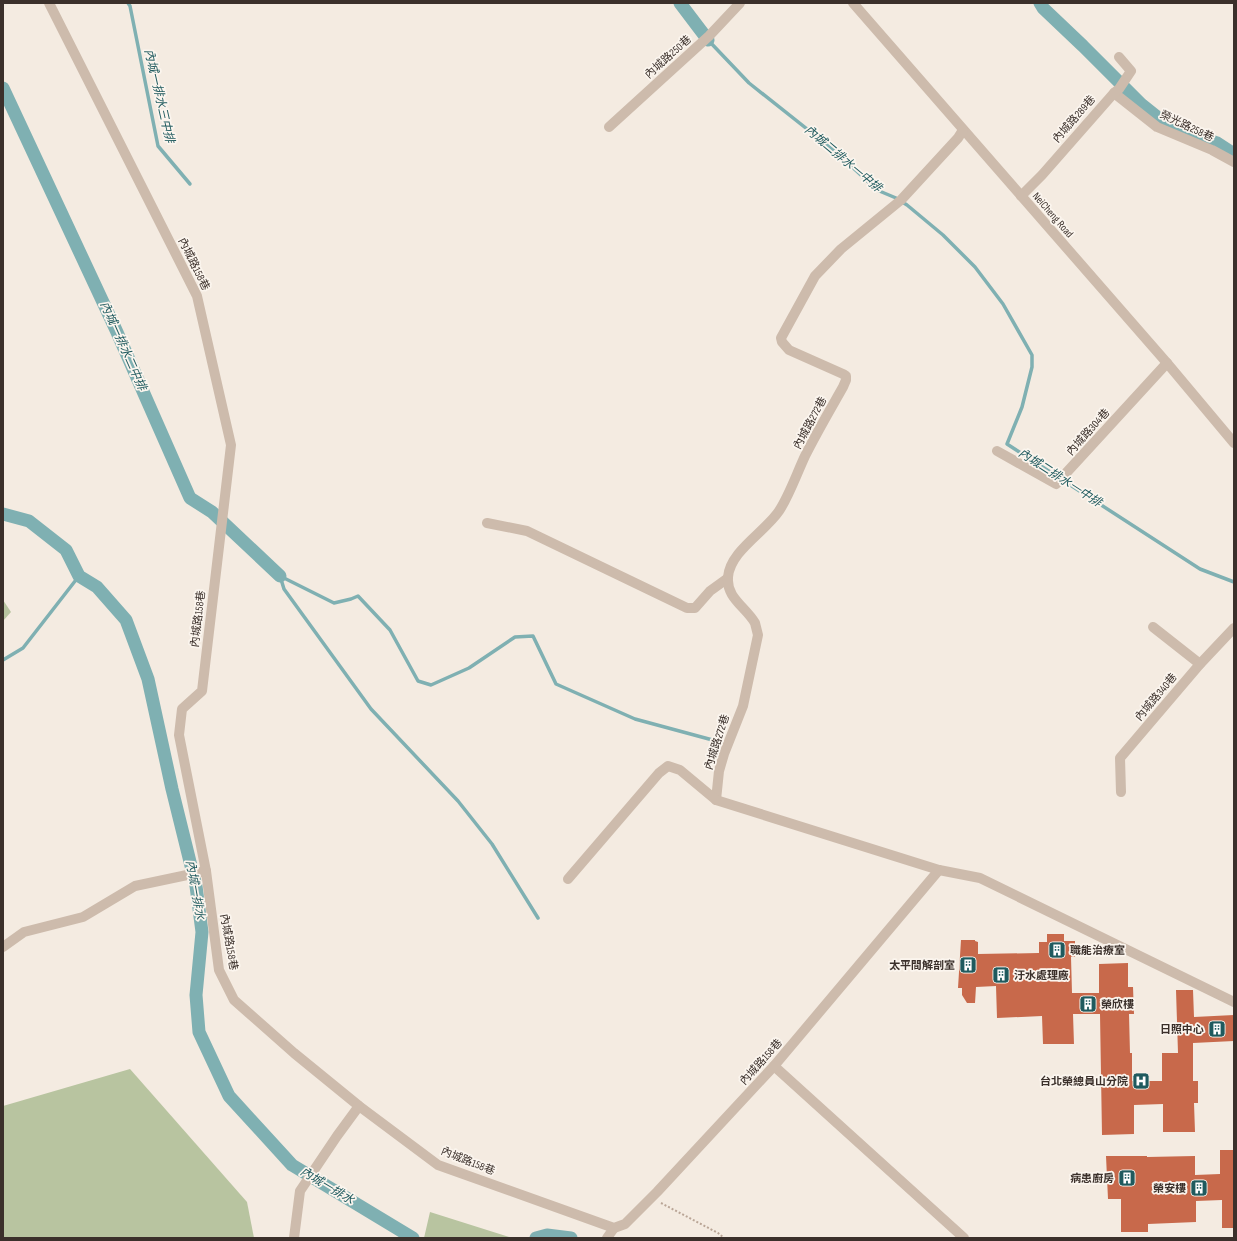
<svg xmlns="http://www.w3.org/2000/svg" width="1237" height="1241" viewBox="0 0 1237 1241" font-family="'Sofia Sans Condensed','Noto Sans TC',sans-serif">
	<rect width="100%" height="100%" fill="#f4ebe1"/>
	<g fill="#b8c4a0">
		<polygon points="3,600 11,612 3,621"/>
		<polygon points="130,1069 247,1202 254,1238 3,1238 3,1106"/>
		<polygon points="430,1212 506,1236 513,1238 424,1238"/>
	</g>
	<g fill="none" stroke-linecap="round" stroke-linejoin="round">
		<g stroke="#7fb0b2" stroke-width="3.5">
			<polyline points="128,3 130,6 158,146 190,184"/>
			<polyline points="708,40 749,83 836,152 877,190 896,198 907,205 943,235 975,267 1003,304 1032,355 1032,367 1022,407 1007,444 1200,569 1234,582"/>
			<polyline points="280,576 334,603 351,599 358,596 390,630 418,681 431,685 469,668 515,637 533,636 556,684 635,719 720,742"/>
			<polyline points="280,576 284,589 371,709 458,801 492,844 538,918"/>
			<polyline points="3,660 23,648 79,576"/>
		</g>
		<g stroke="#7fb0b2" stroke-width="13">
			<polyline points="680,3 708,40"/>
			<polyline points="1040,3 1043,8 1083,46 1141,104 1171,128 1217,143 1234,154"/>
			<polyline points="3,88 116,330 190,498 212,512 280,576"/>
			<polyline points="3,514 29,521 66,550 79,576 97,587 126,620 148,679 172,789 196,886 202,932 196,995 199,1032 229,1096 292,1165 413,1238"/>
			<polyline points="536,1238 547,1235 571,1238"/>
		</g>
	</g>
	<g fill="#c8694b">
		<polygon points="1047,934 1064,934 1064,941 1075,941 1075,957 1071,957 1072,993 1099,993 1099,964 1128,963 1128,987 1133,987 1134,1014 1129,1014 1130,1053 1132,1053 1132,1081 1162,1081 1162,1053 1178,1053 1176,990 1193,990 1194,1017 1234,1015 1234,1041 1193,1043 1193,1081 1198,1081 1198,1103 1194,1103 1195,1132 1163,1132 1163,1104 1134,1105 1134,1134 1102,1135 1100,1014 1073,1014 1074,1044 1043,1044 1042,1016 997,1018 996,986 976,987 975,1003 967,1003 962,995 962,988 958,988 961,940 975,940 975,941 978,942 978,954 1039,953 1039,942 1047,942"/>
		<polygon points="1220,1150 1234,1150 1234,1228 1222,1228 1222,1200 1196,1201 1196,1222 1148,1224 1148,1232 1121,1232 1121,1199 1108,1199 1106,1156 1147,1156 1147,1157 1195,1156 1195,1175 1220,1174"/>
	</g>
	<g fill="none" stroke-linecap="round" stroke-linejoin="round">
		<polyline stroke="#b9a596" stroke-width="2" stroke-dasharray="2 2" stroke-linecap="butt" points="661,1203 718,1233 724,1238"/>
		<g stroke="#cdbbac" stroke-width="10">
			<polyline points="49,3 197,296 231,445 202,691 182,709 179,735 206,871 219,970 234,1000 294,1053 359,1106 438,1165 614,1228 625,1224 657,1192 774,1066 939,870"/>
			<polyline points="853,3 1167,363 1234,443"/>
			<polyline points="1114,93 1157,127 1212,150 1234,162"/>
			<polyline points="609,127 709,36 740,3"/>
			<polyline points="1021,196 1042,175 1114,93 1119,89 1131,71 1119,57"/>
			<polyline points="997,451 1056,484 1167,363"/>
			<polyline points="487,523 527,531 687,608 695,608 710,591 728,578"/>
			<polyline points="1153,627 1200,664"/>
			<polyline points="1121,792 1120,758 1200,664 1234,628"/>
			<path d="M716 800 719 771 724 754 743 706 758 635C757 631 756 627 755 623 746 607 726 598 728 577 730 551 765 532 779 511 789 496 797 473 805 456 817 432 830 410 843 387L846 380V376L843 374 789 350 782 342 781 338 815 276 841 249 901 200 958 138 963 130"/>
			<polyline points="568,879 659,773 668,766 680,770 716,800 939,870 980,878 1234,1002"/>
			<polyline points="3,947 24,932 83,917 135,886 206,871"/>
			<polyline points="774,1066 964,1238"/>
			<polyline points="294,1238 300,1191 337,1136 359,1106"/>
			<polyline points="607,1238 614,1228"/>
		</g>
	</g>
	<defs>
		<g id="building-square" transform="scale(0.9)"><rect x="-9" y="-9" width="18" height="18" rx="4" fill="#1f5a5e" stroke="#fbf5ee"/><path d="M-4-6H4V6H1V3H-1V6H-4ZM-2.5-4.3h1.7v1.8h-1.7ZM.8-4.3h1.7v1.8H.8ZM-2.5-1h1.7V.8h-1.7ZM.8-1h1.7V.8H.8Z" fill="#fff"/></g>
		<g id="hospital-square" transform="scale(0.9)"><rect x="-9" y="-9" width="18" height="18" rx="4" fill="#1f5a5e" stroke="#fbf5ee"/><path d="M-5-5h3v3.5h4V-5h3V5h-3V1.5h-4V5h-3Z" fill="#fff"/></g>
	</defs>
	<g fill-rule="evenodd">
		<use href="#building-square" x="1057" y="950"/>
		<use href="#building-square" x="968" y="965"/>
		<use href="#building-square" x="1001" y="975"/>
		<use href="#building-square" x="1088" y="1004"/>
		<use href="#building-square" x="1217" y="1029"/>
		<use href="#hospital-square" x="1141" y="1081"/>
		<use href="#building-square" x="1127" y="1178"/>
		<use href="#building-square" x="1199" y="1188"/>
	</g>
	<g text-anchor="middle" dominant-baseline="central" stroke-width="3.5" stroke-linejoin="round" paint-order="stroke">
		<g font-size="11" fill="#3b302b" stroke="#fbf5ee">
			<text transform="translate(668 57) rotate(-42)">內城路250巷</text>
			<text transform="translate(1074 119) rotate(-49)">內城路289巷</text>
			<text transform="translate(1187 126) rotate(25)">榮光路258巷</text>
			<text transform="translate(1053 215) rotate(49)">NeiCheng Road</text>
			<text transform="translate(194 264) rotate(64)">內城路158巷</text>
			<text transform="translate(810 423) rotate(-62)">內城路272巷</text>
			<text transform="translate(1088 432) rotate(-48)">內城路304巷</text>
			<text transform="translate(198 619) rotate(-83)">內城路158巷</text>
			<text transform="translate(1156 697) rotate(-50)">內城路340巷</text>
			<text transform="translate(717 742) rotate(-72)">內城路272巷</text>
			<text transform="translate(229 942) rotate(80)">內城路158巷</text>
			<text transform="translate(761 1062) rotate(-48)">內城路158巷</text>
			<text transform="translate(468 1161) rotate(22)">內城路158巷</text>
		</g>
		<g font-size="11" font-weight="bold" fill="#3b302b" stroke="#fbf5ee" text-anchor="end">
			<text x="1070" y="950" text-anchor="start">職能治療室</text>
			<text x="955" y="965">太平間解剖室</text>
			<text x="1014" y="975" text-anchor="start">汙水處理廠</text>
			<text x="1101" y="1004" text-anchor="start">榮欣樓</text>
			<text x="1204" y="1029">日照中心</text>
			<text x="1128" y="1081">台北榮總員山分院</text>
			<text x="1114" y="1178">病患廚房</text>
			<text x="1186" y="1188">榮安樓</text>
		</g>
		<g font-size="12" font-style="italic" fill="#1f5a5e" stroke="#fbf5ee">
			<text transform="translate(159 96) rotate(77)">內城一排水三中排</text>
			<text transform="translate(843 159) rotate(40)">內城二排水一中排</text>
			<text transform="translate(123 346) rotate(66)">內城一排水二中排</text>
			<text transform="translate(1060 478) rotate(33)">內城二排水一中排</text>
			<text transform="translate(195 890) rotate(80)">內城一排水</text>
			<text transform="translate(327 1186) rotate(31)">內城一排水</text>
		</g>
	</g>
	<rect width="1237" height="1241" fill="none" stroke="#3b302b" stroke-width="8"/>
</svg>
